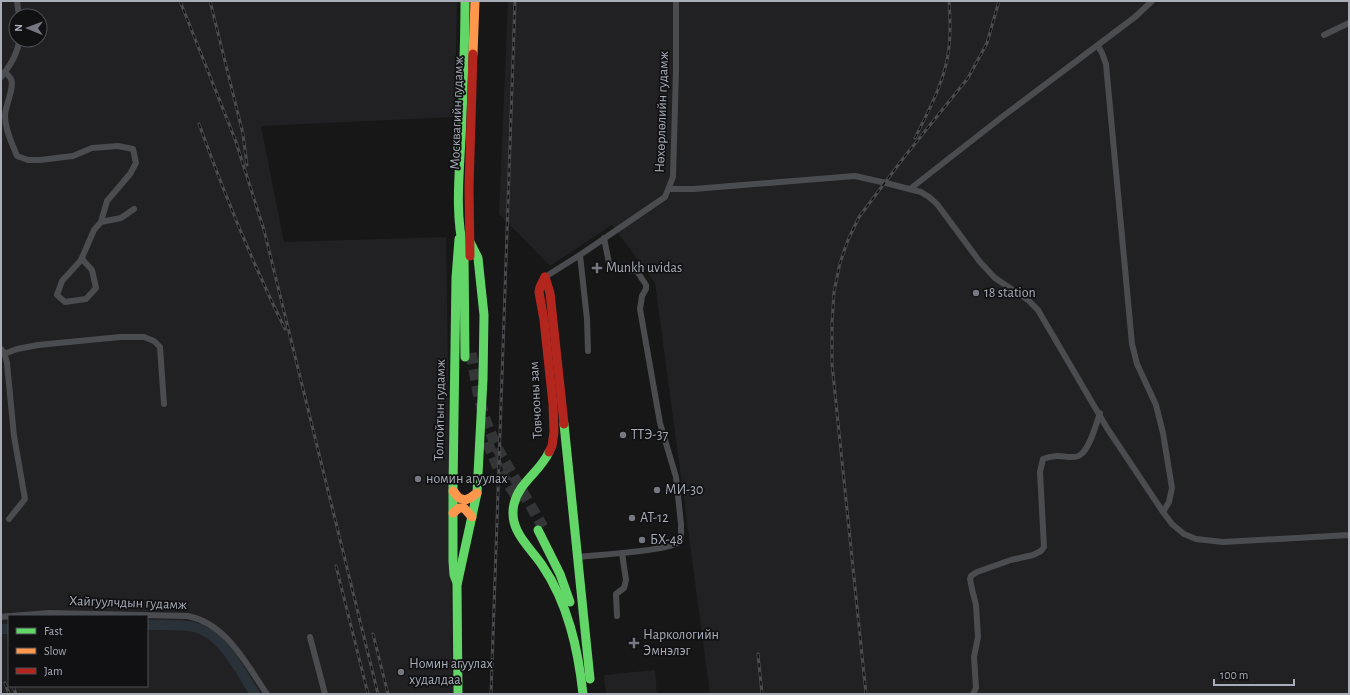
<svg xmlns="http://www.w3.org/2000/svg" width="1350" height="695" viewBox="0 0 1350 695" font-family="'Alegreya Sans',sans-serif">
	<rect width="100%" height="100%" fill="#171717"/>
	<g fill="#212123" fill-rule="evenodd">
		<path d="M1 1H457L455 117 261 126 284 242 446 237 453 694H1ZM16 16H40V40H16ZM9 616H147V686H9Z"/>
		<polygon points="508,1 1349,1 1349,694 710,694 655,283 612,225 550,266 499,214"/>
		<polygon points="655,670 657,694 606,694 604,675"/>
	</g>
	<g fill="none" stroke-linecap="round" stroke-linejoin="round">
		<g stroke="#2a3239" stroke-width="10">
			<path d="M147 625C160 625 181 624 194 627 222 633 240 671 255 694"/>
			<polyline points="1,629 9,629"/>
		</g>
		<g stroke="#343537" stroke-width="11" stroke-dasharray="11 5.5" stroke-linecap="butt">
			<polyline points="471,353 479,398 486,422 497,448 543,527"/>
			<polyline points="487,442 499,470 520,502"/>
		</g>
		<g stroke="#4b4c50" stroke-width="6">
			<polyline points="17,1 19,16"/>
			<polyline points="1324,35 1349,23"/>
			<polyline points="1098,46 1102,53 1106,64 1132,344 1137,364 1156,405 1163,433 1172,488 1169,502 1163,512"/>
			<path d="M5 72C7 74 10 77 11 79 15 87 5 106 5 116 5 130 12 143 17 156L28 160H40L73 156 92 148 118 146 133 149 136 163 130 174 107 201 101 222"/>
			<path d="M1 77C10 66 18 54 19 40"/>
			<polyline points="669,189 694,189 855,176 886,183 921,192 929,197 937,204 980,262 995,278 1028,300 1038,310 1107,428 1163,512 1172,524 1184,534 1196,539 1223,542 1349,535"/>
			<polyline points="910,189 1002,117 1135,17 1152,1"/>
			<polyline points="580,255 587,319 588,351"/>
			<polygon points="82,259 92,270 96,288 86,299 65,302 57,295 62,281"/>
			<polyline points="81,260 94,230 101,222 121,218 134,209"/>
			<polyline points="545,277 580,255 665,197 673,177 676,71 676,1"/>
			<polyline points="1,349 4,352 7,363 14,436 25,499 9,519"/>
			<polyline points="4,354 17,349 38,345 120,337 144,337 154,341 160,347 164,404"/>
			<path d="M577 557C594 555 673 551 681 541V524L676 477 660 423 640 309 642 296 646 289V285L637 271 615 269 609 263 604 238"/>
			<path d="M11 616 49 613 188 616C227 624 246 664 267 694"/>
			<polyline points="617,616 616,594 624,588 626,580 622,553"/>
			<polyline points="1,617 9,616"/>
			<polyline points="310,637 325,694"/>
			<path d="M973 694 976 688 974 657 978 637 976 605 972 589 970 579 971 576 977 572 1011 560 1033 555 1041 551 1044 547 1040 472 1043 459C1052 455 1059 456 1068 457 1072 457 1077 458 1080 455 1090 449 1096 424 1100 413"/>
		</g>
		<g stroke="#63d668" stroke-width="9">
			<path d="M465 1C465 47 463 93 461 139 459 177 455 215 464 252L465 357"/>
			<polyline points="564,424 590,679"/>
			<path d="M549 452C540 472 519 482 514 504 508 530 529 546 542 565 568 603 578 649 583 694"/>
			<polyline points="538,530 560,574 570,602"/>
			<polyline points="457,583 454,575 453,561 453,487 456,278 459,239"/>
			<polyline points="458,694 457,585 477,493 483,379 484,315 478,258 470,242"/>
		</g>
		<g stroke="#ff974d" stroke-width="9">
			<polyline points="473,54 475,1"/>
			<polyline points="453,491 459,498 465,500 470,498 477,493"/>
			<polyline points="453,513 459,508 464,508 472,517"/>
		</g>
		<g stroke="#b3261e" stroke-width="9">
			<polyline points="470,256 469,188 473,54"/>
			<polyline points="545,277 540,287 539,292 544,320 553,404 554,432 552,446 549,452"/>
			<polyline points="545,277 550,293 564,424"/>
		</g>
		<g stroke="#4b4c4f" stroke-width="3">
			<g id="rail">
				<polyline points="180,1 235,139 264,230 378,694"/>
				<polyline points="210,1 243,134 247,165"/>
				<path d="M199 124C224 193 252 262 285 329"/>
				<path d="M915 138C929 110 946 79 949 47 951 31 950 16 949 1"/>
				<polyline points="336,566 368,694"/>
				<polyline points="373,634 388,694"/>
				<polyline points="758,654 762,694"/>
				<polyline points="5,683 9,694"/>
				<polyline points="13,686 16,694"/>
				<polyline points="491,694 515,1"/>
				<polyline points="866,694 832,364 832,322 834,292 840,263 848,240 859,217 905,156 968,78 987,43 999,1"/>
			</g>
		</g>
		<use href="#rail" stroke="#111113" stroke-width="1.5" stroke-dasharray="4.5" stroke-linecap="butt"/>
	</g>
	<g fill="#757880" stroke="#111113" stroke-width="1.5">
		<path d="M595 262h4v4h4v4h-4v4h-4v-4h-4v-4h4z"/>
		<circle cx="976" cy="293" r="4"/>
		<circle cx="623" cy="435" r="4"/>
		<circle cx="418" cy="479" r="4"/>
		<circle cx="657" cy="490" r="4"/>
		<circle cx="632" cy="518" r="4"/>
		<circle cx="642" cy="540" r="4"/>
		<path d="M632 637h4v4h4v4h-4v4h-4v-4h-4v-4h4z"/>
		<circle cx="401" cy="672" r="4"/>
	</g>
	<g text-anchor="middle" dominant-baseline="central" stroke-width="3.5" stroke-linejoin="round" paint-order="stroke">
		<g font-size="14" fill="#a8adb8" stroke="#111113">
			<text transform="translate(662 112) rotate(-88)">Нөхөрлөлийн гудамж</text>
			<text transform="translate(457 113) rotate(-88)">Москвагийн гудамж</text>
			<text transform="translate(536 400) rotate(-93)">Товчооны зам</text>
			<text transform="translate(440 410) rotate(-89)">Толгойтын гудамж</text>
			<text transform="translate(128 603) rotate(2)">Хайгуулчдын гудамж</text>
		</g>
		<g font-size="14" fill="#a8adb8" stroke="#111113" text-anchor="start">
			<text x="606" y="268">Munkh uvidas</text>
			<text x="984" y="293">18 station</text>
			<text x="631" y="435">ТТЭ-37</text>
			<text x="426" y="479">номин агуулах</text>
			<text x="665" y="490">МИ-30</text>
			<text x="640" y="518">АТ-12</text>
			<text x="650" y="540">БХ-48</text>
			<text x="643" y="635">Наркологийн<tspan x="643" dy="16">Эмнэлэг</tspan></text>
			<text x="409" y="664">Номин агуулах<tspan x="409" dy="16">худалдаа</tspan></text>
		</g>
	</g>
	<rect width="1350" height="695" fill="none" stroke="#a8adb8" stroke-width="4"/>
	<rect x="8" y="615" width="140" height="72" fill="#111113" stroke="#4d4f55"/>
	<rect x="16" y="628" width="20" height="6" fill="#63d668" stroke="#4d4f55"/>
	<text x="44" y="635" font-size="12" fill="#a8adb8">Fast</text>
	<rect x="16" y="648" width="20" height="6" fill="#ff974d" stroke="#4d4f55"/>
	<text x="44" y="655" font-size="12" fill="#a8adb8">Slow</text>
	<rect x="16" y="668" width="20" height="6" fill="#b3261e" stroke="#4d4f55"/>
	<text x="44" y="675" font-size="12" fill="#a8adb8">Jam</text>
	<g transform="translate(28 28) rotate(271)"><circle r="19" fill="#111113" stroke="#4d4f55"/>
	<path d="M0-3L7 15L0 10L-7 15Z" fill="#757880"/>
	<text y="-6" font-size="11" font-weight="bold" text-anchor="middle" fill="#a8adb8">N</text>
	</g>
	<path d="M1214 679v6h80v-6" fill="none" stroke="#a8adb8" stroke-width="2"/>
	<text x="1220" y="679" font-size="12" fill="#a8adb8" stroke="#111113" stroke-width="3" paint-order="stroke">100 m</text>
</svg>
